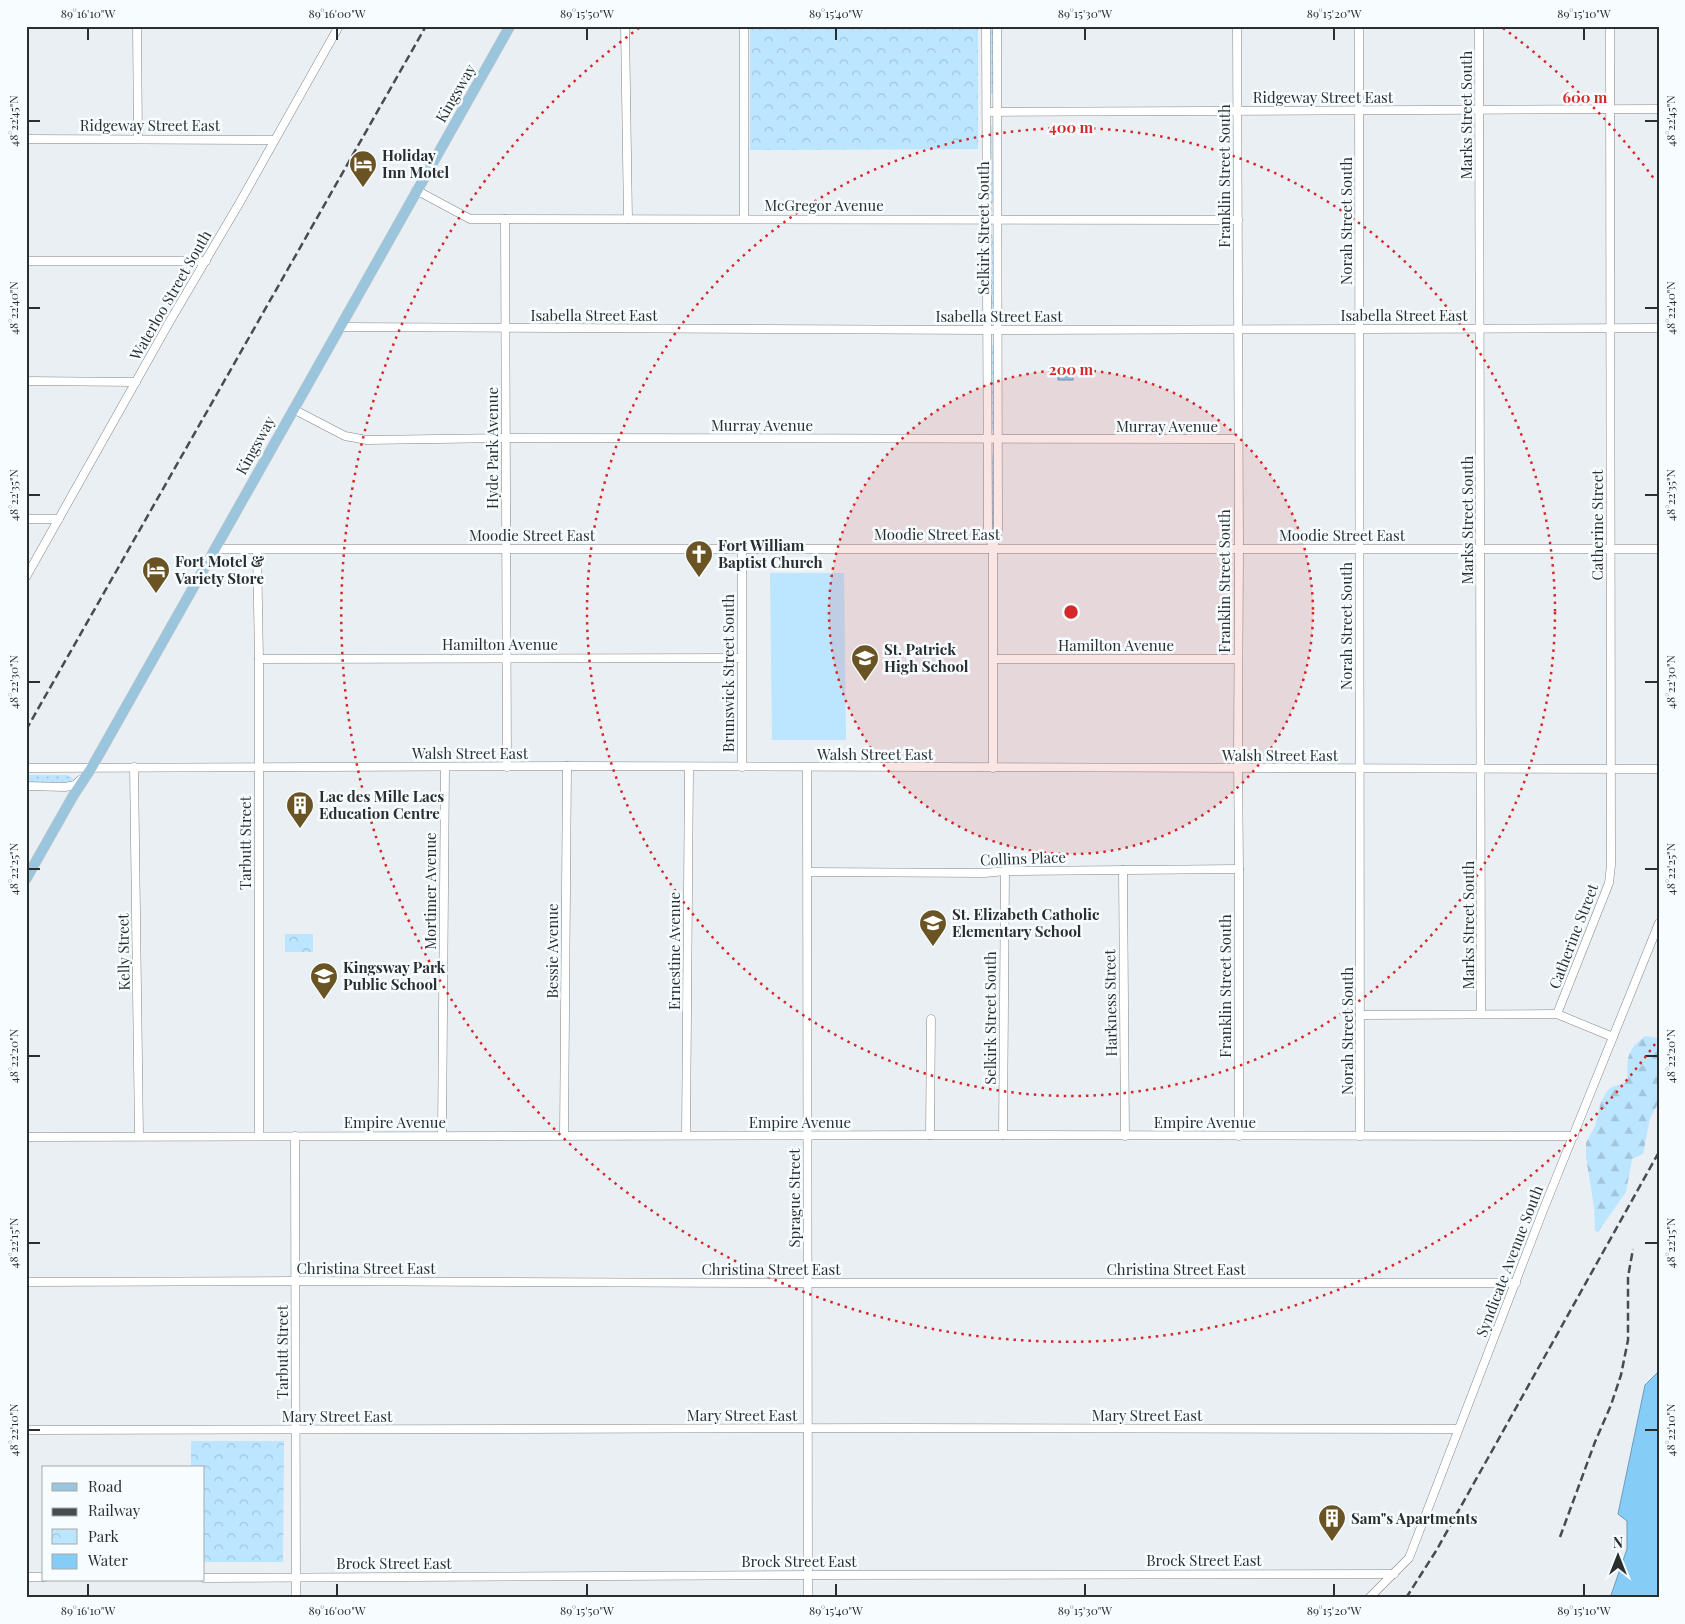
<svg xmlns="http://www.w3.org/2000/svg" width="1685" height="1624" viewBox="0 0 1685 1624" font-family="'Playfair Display',serif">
	<defs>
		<pattern id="grass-dots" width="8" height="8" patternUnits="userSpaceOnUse" patternTransform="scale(1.25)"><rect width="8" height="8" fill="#bce5ff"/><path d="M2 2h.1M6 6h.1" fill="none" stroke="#a2c5db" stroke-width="1.8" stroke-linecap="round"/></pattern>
		<pattern id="forest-firs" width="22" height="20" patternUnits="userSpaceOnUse" patternTransform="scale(1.25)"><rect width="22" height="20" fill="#bce5ff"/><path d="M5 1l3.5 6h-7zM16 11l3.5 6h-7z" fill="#a2c5db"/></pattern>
		<pattern id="park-crowns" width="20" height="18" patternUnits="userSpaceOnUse" patternTransform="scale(1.25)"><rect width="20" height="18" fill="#bce5ff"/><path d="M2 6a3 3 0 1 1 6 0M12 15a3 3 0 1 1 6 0" fill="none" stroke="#a2c5db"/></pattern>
	</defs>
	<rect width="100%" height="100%" fill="#e9eff3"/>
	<g fill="url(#grass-dots)">
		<polygon points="990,26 993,26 993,92 991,94"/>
		<polygon points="992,125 993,202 991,204 991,126"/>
		<polygon points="992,235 993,237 994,311 992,313 991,312 991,236"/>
		<polygon points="991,345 993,345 994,347 994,428 993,430 991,429"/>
		<polygon points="993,454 994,530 993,532 991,531 991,455"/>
		<polygon points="26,775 68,775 74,779 70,782 26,782"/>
	</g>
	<path fill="url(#forest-firs)" d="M1645 1036 1659 1038V1102L1650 1118 1643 1154 1632 1159 1626 1192 1598 1232 1595 1231 1594 1207 1586 1157V1143L1595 1126 1601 1102 1607 1091 1612 1087 1624 1083 1628 1079C1626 1058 1628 1049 1645 1036Z"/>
	<g fill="url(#park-crowns)">
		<polygon points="750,26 978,26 978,149 750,150"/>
		<rect x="285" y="934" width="28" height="18"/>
		<polygon points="191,1441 284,1441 283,1562 204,1562 204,1468 191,1468"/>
	</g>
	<polygon fill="#bce5ff" points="770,573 844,573 846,740 772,740"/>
	<g fill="#85cdf7" stroke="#6a9dbb">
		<rect x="1058" y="368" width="15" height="12"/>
		<polygon points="1659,1371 1659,1598 1610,1598 1627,1549 1627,1521 1618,1514 1645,1385"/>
	</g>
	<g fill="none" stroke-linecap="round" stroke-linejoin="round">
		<g stroke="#82878a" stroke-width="9">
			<g id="minor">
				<polyline points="137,26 138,139"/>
				<polyline points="625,26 628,219"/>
				<polyline points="744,26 744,219"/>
				<polyline points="986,26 988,532 993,548 993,768"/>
				<polyline points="1237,26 1239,548 1238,756 1239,869 1239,1136"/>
				<polyline points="1359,26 1360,1136"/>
				<polyline points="1479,26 1481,1014"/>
				<polyline points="987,112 1659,109"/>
				<polyline points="26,139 274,140"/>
				<polyline points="416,190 470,219 1238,220"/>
				<polyline points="505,219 507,767"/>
				<polyline points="26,261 206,261"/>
				<polyline points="340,327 988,330 1659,328"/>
				<polyline points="26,381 136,382"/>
				<polyline points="293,409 345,436 367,440 506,438 1238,439"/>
				<polyline points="26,519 59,519"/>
				<polyline points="742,548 742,767"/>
				<polyline points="993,548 998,531 997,26"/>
				<polyline points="214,549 1659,549"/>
				<polyline points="257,550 259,659 259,1136"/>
				<polyline points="26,577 170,321 240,202 339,26"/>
				<polyline points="259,659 741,658"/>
				<polyline points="994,659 1238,659"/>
				<polyline points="134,767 139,1136"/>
				<polyline points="26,768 567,766 1659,769"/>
				<polyline points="807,768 808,1598"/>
				<polyline points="26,786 65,787 75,785 80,780"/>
				<polyline points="1123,870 1125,1136"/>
				<polyline points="808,872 985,873 1005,871 1239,869"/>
				<polyline points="1557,1014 1609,883 1611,865 1610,26"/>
				<polyline points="1360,1015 1557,1014 1613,1037"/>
				<polyline points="442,1135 445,767"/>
				<polyline points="564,1135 567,766"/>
				<polyline points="686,1135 689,768"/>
				<polyline points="930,1135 931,1019"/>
				<polyline points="1003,1135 1005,871"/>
				<polyline points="295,1136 296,1598"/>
				<polyline points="26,1137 947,1135 1574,1136"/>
				<polyline points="26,1282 295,1281 750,1283 1516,1283"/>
				<polyline points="26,1430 900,1428 1458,1429"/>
				<polyline points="26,1577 44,1577"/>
				<polyline points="204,1578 819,1575 1394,1574"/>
				<polyline points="1369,1598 1409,1558 1544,1208 1659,923"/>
			</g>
		</g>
		<g stroke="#cccdcd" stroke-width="11">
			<polyline id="major" points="26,879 73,796 92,767 510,26"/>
		</g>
		<use href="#minor" stroke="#fff" stroke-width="8"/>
		<use href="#major" stroke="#9bc5dc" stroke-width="10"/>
		<g stroke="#494c4e" stroke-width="2.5" stroke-dasharray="8 4" stroke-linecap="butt">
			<polyline points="26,730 426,26"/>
			<polyline points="1560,1537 1595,1442 1611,1405 1621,1375 1628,1340 1628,1277 1633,1249"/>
			<polyline points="1406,1598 1436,1551 1659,1152"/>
		</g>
	</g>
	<path fill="none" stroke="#2b2e2f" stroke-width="2" d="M88 28V40M337 28V40M587 28V40M836 28V40M1085 28V40M1334 28V40M1584 28V40M28 121H40M1645 121H1658M28 308H40M1645 308H1658M28 495H40M1645 495H1658M28 682H40M1645 682H1658M28 869H40M1645 869H1658M28 1056H40M1645 1056H1658M28 1243H40M1645 1243H1658M28 1430H40M1645 1430H1658M88 1584V1596M337 1584V1596M587 1584V1596M836 1584V1596M1085 1584V1596M1334 1584V1596M1584 1584V1596"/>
	<circle cx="1071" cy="612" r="242" fill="#d62828" fill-opacity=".12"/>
	<g fill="none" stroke="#d62828" stroke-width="2.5" stroke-dasharray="2.5 5">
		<circle cx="1071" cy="612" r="242"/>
		<circle cx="1071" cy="612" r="484"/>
		<path d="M1655 1044A727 727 0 1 1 639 28M1503 28A727 727 0 0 1 1655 180"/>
	</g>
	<defs>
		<g id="hotel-pin" transform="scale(1.4375)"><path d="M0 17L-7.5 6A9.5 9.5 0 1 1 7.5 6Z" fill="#6a5424" stroke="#f7fcff"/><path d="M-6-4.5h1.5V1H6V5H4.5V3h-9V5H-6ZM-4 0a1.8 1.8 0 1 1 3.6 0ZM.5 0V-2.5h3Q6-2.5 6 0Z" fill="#fff"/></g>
		<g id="church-pin" transform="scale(1.4375)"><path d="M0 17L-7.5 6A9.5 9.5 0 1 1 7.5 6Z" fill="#6a5424" stroke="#f7fcff"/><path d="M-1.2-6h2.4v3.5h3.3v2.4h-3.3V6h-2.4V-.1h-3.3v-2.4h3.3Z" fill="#fff"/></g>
		<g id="school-pin" transform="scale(1.4375)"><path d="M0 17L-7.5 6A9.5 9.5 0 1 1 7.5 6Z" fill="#6a5424" stroke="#f7fcff"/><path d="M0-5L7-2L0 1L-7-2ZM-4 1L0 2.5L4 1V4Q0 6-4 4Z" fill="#fff"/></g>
		<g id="building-pin" transform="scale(1.4375)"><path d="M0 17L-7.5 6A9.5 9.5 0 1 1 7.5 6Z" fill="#6a5424" stroke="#f7fcff"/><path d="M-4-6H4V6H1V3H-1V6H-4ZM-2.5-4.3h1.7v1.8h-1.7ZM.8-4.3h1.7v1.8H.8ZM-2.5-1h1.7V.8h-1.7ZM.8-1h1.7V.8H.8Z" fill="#fff"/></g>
	</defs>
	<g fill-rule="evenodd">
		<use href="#hotel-pin" x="363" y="164"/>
		<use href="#church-pin" x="699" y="554"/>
		<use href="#hotel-pin" x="156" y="570"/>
		<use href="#school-pin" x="865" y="658"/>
		<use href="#building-pin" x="300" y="805"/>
		<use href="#school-pin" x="933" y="923"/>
		<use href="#school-pin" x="324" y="976"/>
		<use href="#building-pin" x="1332" y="1518"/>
	</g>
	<g text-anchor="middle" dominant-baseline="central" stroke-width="5" stroke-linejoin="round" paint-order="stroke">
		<g font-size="15" fill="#2b2e2f" stroke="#f7fcff">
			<text transform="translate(455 93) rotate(-60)">Kingsway</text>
			<text x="1323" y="97">Ridgeway Street East</text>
			<text transform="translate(1466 115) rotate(-90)">Marks Street South</text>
			<text x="150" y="125">Ridgeway Street East</text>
			<text transform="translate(1224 176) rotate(-90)">Franklin Street South</text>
			<text x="824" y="205">McGregor Avenue</text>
			<text transform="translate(1346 221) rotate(-90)">Norah Street South</text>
			<text transform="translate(983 228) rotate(-90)">Selkirk Street South</text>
			<text transform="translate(170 295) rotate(-60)">Waterloo Street South</text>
			<text x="594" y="315">Isabella Street East</text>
			<text x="1404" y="315">Isabella Street East</text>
			<text x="999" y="316">Isabella Street East</text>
			<text x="762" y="425">Murray Avenue</text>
			<text x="1167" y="426">Murray Avenue</text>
			<text transform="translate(255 445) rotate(-61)">Kingsway</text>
			<text transform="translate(492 448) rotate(-90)">Hyde Park Avenue</text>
			<text transform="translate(1467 520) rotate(-90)">Marks Street South</text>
			<text transform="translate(1597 525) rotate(-90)">Catherine Street</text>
			<text x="937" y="534">Moodie Street East</text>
			<text x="532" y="535">Moodie Street East</text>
			<text x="1342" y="535">Moodie Street East</text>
			<text transform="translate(1224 581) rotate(-90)">Franklin Street South</text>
			<text transform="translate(1346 626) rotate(-90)">Norah Street South</text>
			<text x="500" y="644">Hamilton Avenue</text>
			<text x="1116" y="645">Hamilton Avenue</text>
			<text transform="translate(728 673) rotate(-90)">Brunswick Street South</text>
			<text x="470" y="753">Walsh Street East</text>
			<text x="875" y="754">Walsh Street East</text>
			<text x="1280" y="755">Walsh Street East</text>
			<text transform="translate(245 843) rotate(-90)">Tarbutt Street</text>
			<text transform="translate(1023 858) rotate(-2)">Collins Place</text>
			<text transform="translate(430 891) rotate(-90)">Mortimer Avenue</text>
			<text transform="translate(1468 925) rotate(-90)">Marks Street South</text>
			<text transform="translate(1573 936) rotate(-69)">Catherine Street</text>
			<text transform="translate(552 951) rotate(-90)">Bessie Avenue</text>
			<text transform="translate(674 951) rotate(-90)">Ernestine Avenue</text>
			<text transform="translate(123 952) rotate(-91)">Kelly Street</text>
			<text transform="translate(1225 986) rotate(-90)">Franklin Street South</text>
			<text transform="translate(1110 1003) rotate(-91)">Harkness Street</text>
			<text transform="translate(990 1018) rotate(-90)">Selkirk Street South</text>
			<text transform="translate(1347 1031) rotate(-90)">Norah Street South</text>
			<text x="395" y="1122">Empire Avenue</text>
			<text x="800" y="1122">Empire Avenue</text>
			<text x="1205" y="1122">Empire Avenue</text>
			<text transform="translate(794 1198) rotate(-90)">Sprague Street</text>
			<text transform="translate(1509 1261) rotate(-69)">Syndicate Avenue South</text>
			<text x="366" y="1268">Christina Street East</text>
			<text x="771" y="1269">Christina Street East</text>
			<text x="1176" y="1269">Christina Street East</text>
			<text transform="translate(282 1352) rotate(-90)">Tarbutt Street</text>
			<text x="742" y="1415">Mary Street East</text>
			<text x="1147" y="1415">Mary Street East</text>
			<text x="337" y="1416">Mary Street East</text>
			<text x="1204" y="1560">Brock Street East</text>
			<text x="799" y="1561">Brock Street East</text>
			<text x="394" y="1563">Brock Street East</text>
		</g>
		<g font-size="15" font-weight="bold" fill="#2b2e2f" stroke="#f7fcff" text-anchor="start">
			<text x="382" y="155">Holiday<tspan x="382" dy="17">Inn Motel</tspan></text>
			<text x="718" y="545">Fort William<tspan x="718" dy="17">Baptist Church</tspan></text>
			<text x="175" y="561">Fort Motel &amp;<tspan x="175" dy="17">Variety Store</tspan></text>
			<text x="884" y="649">St. Patrick<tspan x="884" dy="17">High School</tspan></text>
			<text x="319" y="796">Lac des Mille Lacs<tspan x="319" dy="17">Education Centre</tspan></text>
			<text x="952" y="914">St. Elizabeth Catholic<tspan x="952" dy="17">Elementary School</tspan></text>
			<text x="343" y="967">Kingsway Park<tspan x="343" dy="17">Public School</tspan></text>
			<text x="1351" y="1518">Sam"s Apartments</text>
		</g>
	</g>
	<circle cx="1071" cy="612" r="8" fill="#d62828" stroke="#f7fcff" stroke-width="2.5"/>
	<g font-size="15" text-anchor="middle" font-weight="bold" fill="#d62828" stroke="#f7fcff" stroke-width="5" stroke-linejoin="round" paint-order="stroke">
		<text x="1585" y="103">600 m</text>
		<text x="1071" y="133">400 m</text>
		<text x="1071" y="375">200 m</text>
	</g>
	<rect width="1685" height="1624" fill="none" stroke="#f7fcff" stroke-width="55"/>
	<rect x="42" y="1466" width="162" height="115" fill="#f7fcff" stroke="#a5aaac"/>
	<rect x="52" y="1483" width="25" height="8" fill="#9bc5dc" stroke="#a5aaac"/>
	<text x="88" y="1492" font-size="15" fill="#2b2e2f">Road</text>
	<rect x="52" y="1508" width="25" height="8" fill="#494c4e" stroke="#a5aaac"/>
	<text x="88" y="1516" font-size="15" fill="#2b2e2f">Railway</text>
	<rect x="52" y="1529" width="25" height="15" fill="url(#park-crowns)" stroke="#a5aaac"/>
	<text x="88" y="1542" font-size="15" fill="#2b2e2f">Park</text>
	<rect x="52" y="1554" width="25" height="15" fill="#85cdf7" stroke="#a5aaac"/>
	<text x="88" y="1566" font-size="15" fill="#2b2e2f">Water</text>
	<g transform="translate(1618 1556)" stroke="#f7fcff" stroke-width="4" paint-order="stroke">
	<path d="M0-4L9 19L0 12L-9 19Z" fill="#2b2e2f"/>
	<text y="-8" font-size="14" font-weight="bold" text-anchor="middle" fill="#2b2e2f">N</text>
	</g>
	<rect x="28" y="28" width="1630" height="1568" fill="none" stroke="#2b2e2f" stroke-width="2"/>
	<g font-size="12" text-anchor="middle" fill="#2b2e2f">
		<text x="88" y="18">89°16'10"W</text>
		<text x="337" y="18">89°16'00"W</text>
		<text x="587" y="18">89°15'50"W</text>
		<text x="836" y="18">89°15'40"W</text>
		<text x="1085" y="18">89°15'30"W</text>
		<text x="1334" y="18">89°15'20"W</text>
		<text x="1584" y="18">89°15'10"W</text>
		<text transform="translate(14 121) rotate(-90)" y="4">48°22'45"N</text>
		<text transform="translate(1671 121) rotate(-90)" y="4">48°22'45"N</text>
		<text transform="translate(14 308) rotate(-90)" y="4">48°22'40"N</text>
		<text transform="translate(1671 308) rotate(-90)" y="4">48°22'40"N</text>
		<text transform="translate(14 495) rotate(-90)" y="4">48°22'35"N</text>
		<text transform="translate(1671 495) rotate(-90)" y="4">48°22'35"N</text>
		<text transform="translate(14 682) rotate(-90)" y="4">48°22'30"N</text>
		<text transform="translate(1671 682) rotate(-90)" y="4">48°22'30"N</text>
		<text transform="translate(14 869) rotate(-90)" y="4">48°22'25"N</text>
		<text transform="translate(1671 869) rotate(-90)" y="4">48°22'25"N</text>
		<text transform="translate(14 1056) rotate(-90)" y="4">48°22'20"N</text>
		<text transform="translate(1671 1056) rotate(-90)" y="4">48°22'20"N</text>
		<text transform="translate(14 1243) rotate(-90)" y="4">48°22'15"N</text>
		<text transform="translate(1671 1243) rotate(-90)" y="4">48°22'15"N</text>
		<text transform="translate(14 1430) rotate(-90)" y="4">48°22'10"N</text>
		<text transform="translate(1671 1430) rotate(-90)" y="4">48°22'10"N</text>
		<text x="88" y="1615">89°16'10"W</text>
		<text x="337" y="1615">89°16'00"W</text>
		<text x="587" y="1615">89°15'50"W</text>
		<text x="836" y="1615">89°15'40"W</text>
		<text x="1085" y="1615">89°15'30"W</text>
		<text x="1334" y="1615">89°15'20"W</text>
		<text x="1584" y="1615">89°15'10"W</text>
	</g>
</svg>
